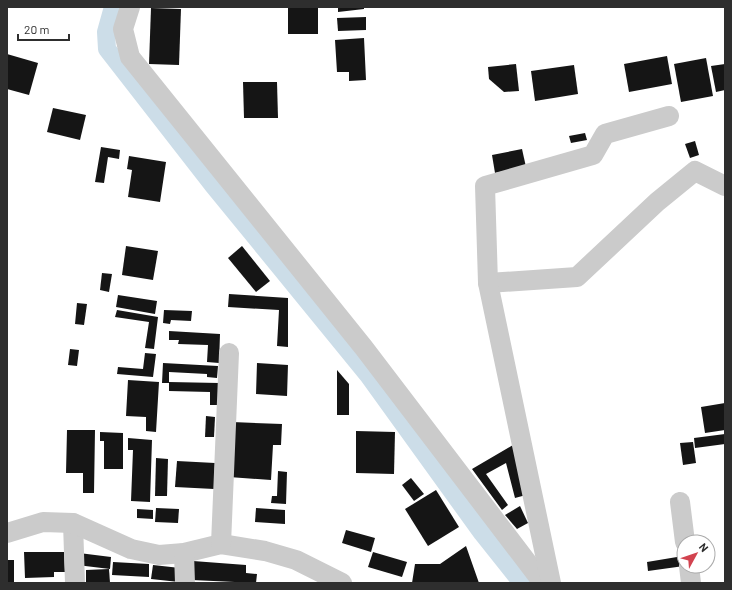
<svg xmlns="http://www.w3.org/2000/svg" width="732" height="590" viewBox="0 0 732 590" font-family="Barlow,sans-serif">
	<rect width="100%" height="100%" fill="#fff"/>
	<g fill="none" stroke-linecap="round" stroke-linejoin="round">
		<polyline stroke="#ccdde8" stroke-width="18" points="113,7 106,32 107,49 212,184 368,375 482,533 522,583"/>
	</g>
	<g fill="#151515">
		<rect x="288" y="7" width="30" height="27"/>
		<polygon points="338,7 364,7 364,9 338,12"/>
		<polygon points="151,8 181,9 179,65 149,64"/>
		<polygon points="366,17 366,30 338,31 337,18"/>
		<polygon points="364,38 366,80 349,81 349,72 337,72 335,40"/>
		<polygon points="7,54 38,63 29,95 7,89"/>
		<polygon points="667,56 672,84 629,92 624,64"/>
		<polygon points="706,58 713,96 681,102 674,64"/>
		<polygon points="516,64 519,91 504,92 489,79 488,67"/>
		<polygon points="725,64 725,90 716,92 711,66"/>
		<polygon points="574,65 578,94 535,101 531,71"/>
		<polygon points="243,82 277,82 278,118 244,118"/>
		<polygon points="53,108 86,115 80,140 47,132"/>
		<polygon points="585,133 587,140 571,143 569,136"/>
		<polygon points="695,141 699,155 690,158 685,144"/>
		<polygon points="101,147 120,150 119,159 108,157 104,183 95,182"/>
		<polygon points="522,149 526,167 495,173 492,155"/>
		<polygon points="129,156 166,162 160,202 128,197 132,170 127,169"/>
		<polygon points="126,246 158,251 153,280 122,275"/>
		<polygon points="242,246 270,281 256,292 228,258"/>
		<polygon points="102,273 112,274 109,292 100,290"/>
		<polygon points="229,294 288,298 288,347 277,346 279,310 228,307"/>
		<polygon points="118,295 157,301 155,314 116,307"/>
		<polygon points="77,303 87,304 84,325 75,324"/>
		<polygon points="117,310 158,317 154,349 145,348 149,322 115,317"/>
		<polygon points="164,310 192,311 191,321 171,320 170,324 163,323"/>
		<polygon points="169,331 220,334 219,363 207,362 208,345 178,344 179,340 169,340"/>
		<polygon points="70,349 79,350 77,366 68,365"/>
		<polygon points="145,353 156,354 153,377 117,374 118,367 143,369"/>
		<polygon points="163,363 218,366 217,378 207,377 207,374 169,372 169,383 162,383"/>
		<polygon points="257,363 288,365 287,396 256,394"/>
		<polygon points="337,370 349,384 349,415 337,415"/>
		<polygon points="128,380 159,382 156,432 146,431 146,417 126,416"/>
		<polygon points="169,382 219,383 219,405 210,405 210,392 169,391"/>
		<polygon points="725,403 725,430 705,433 701,407"/>
		<polygon points="206,416 215,417 214,437 205,437"/>
		<polygon points="232,422 282,424 281,445 273,445 271,480 229,477"/>
		<polygon points="67,430 95,430 94,493 83,493 83,473 66,473"/>
		<polygon points="356,431 395,432 394,474 356,473"/>
		<polygon points="100,432 123,433 123,469 104,469 104,441 100,441"/>
		<polygon points="725,434 725,444 695,448 694,438"/>
		<polygon points="128,438 152,440 150,502 131,501 133,450 128,450"/>
		<polygon points="693,442 696,463 683,465 680,443"/>
		<polygon points="513,445 526,495 515,498 506,463 486,474 508,505 502,510 472,469"/>
		<polygon points="156,458 168,459 167,496 155,496"/>
		<polygon points="177,461 215,463 214,489 175,487"/>
		<polygon points="278,471 287,472 286,504 271,503 272,496 277,496"/>
		<polygon points="411,478 424,494 414,501 402,485"/>
		<polygon points="436,490 459,527 428,546 405,509"/>
		<polygon points="520,506 528,523 517,529 505,515"/>
		<polygon points="156,508 179,509 178,523 155,522"/>
		<polygon points="256,508 285,510 285,524 255,522"/>
		<polygon points="137,509 153,510 153,519 137,518"/>
		<polygon points="346,530 375,538 371,552 342,543"/>
		<polygon points="466,546 479,583 412,583 415,564 440,564"/>
		<polygon points="24,552 64,552 65,572 54,572 54,577 25,578"/>
		<polygon points="373,552 407,562 402,577 368,567"/>
		<polygon points="79,553 111,557 110,569 77,565"/>
		<polygon points="683,556 684,566 648,571 647,562"/>
		<rect x="7" y="560" width="7" height="23"/>
		<polygon points="193,561 246,565 246,573 257,574 256,583 192,580"/>
		<polygon points="113,562 149,564 149,577 112,575"/>
		<polygon points="153,565 180,568 179,582 151,579"/>
		<polygon points="109,569 110,583 86,583 86,570"/>
	</g>
	<g fill="none" stroke-linecap="round" stroke-linejoin="round">
		<g stroke="#cbcbcb" stroke-width="20">
			<polyline points="130,7 123,29 130,57 364,348 543,583"/>
			<polyline points="488,283 577,277 657,202 695,171 725,186"/>
			<polyline points="680,502 685,542"/>
			<polyline points="73,523 75,583"/>
			<polyline points="7,533 43,522 73,523 131,549 159,555 184,553 221,544 265,551 296,560 342,583"/>
			<polyline points="221,544 229,353"/>
			<polyline points="184,553 185,583"/>
			<polyline points="689,566 691,583"/>
			<polyline points="551,583 488,283 485,186 593,155 605,134 669,116"/>
		</g>
	</g>
	<rect width="732" height="590" fill="none" stroke="#2e2e2e" stroke-width="16"/>
	<g transform="translate(696 554) rotate(50)"><circle r="19" fill="#ffffff" stroke="#ababab"/>
	<path d="M0-3L7 15L0 10L-7 15Z" fill="#d2434f"/>
	<text y="-6" font-size="11" font-weight="bold" text-anchor="middle" fill="#2e2e2e">N</text>
	</g>
	<path d="M18 34v6h51v-6" fill="none" stroke="#2e2e2e" stroke-width="2"/>
	<text x="24" y="34" font-size="12" fill="#2e2e2e" stroke="#ffffff" stroke-width="3" paint-order="stroke">20 m</text>
</svg>
